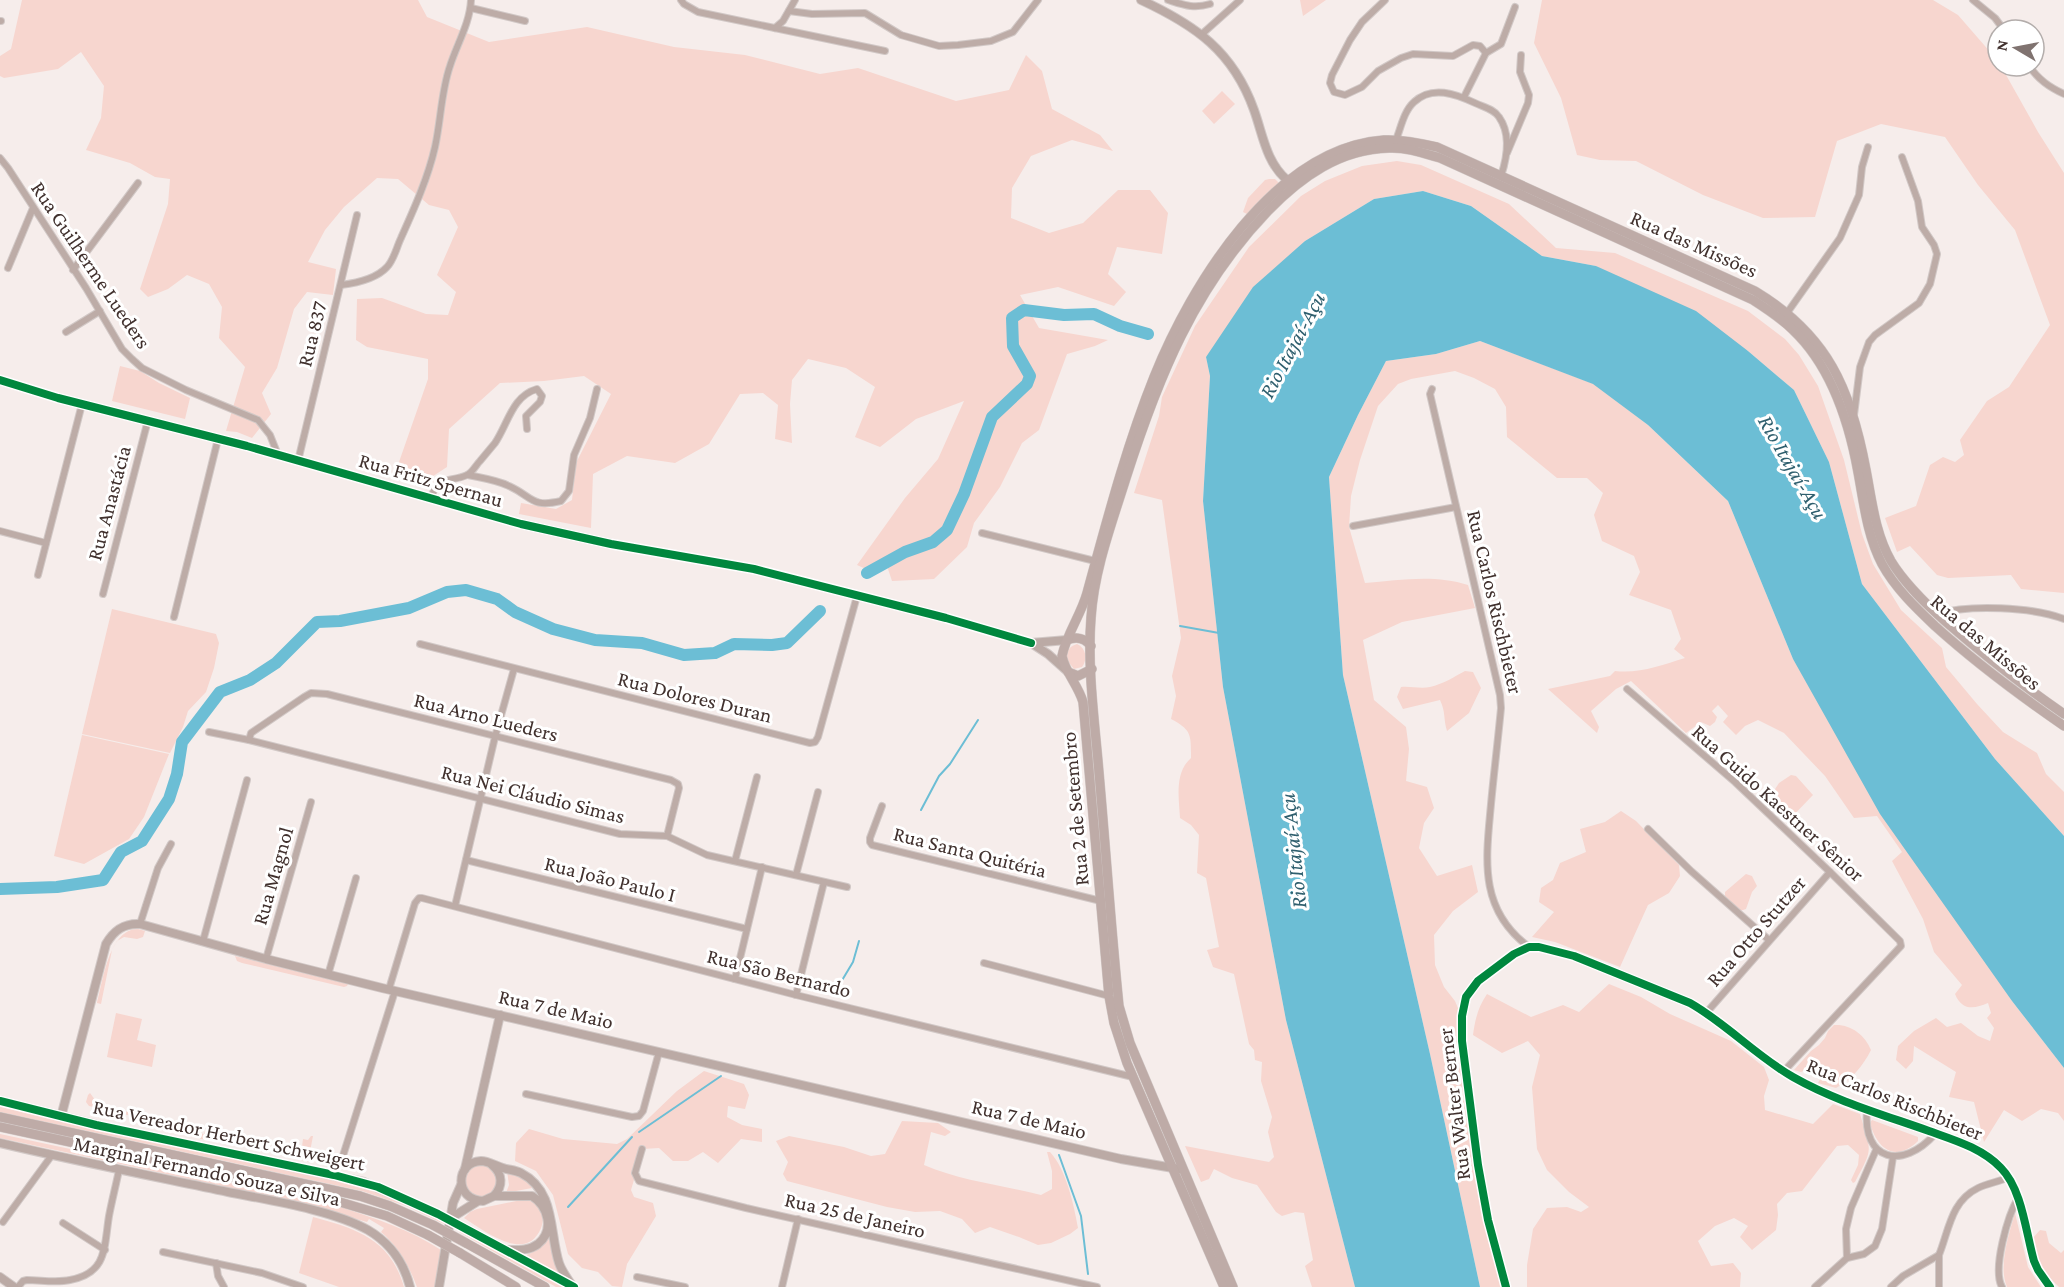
<svg xmlns="http://www.w3.org/2000/svg" width="2064" height="1287" viewBox="0 0 2064 1287" font-family="'Crimson Pro',serif">
	<rect width="100%" height="100%" fill="#f6edeb"/>
	<g fill="#f7d6cf">
		<polygon points="22,0 418,0 427,17 489,42 587,27 674,47 745,55 820,74 858,68 956,101 1009,90 1026,55 1042,71 1052,109 1100,135 1113,151 1072,140 1031,156 1012,188 1011,218 1049,233 1083,223 1118,190 1150,190 1168,213 1162,254 1117,247 1108,274 1126,292 1114,306 1058,287 1020,295 1039,328 1108,340 1095,346 1067,354 1039,430 1022,443 1000,487 974,523 967,547 934,579 892,581 885,560 868,570 857,565 905,498 938,459 964,401 916,419 880,447 855,437 875,387 846,368 808,359 792,380 790,404 792,443 775,439 778,405 763,393 740,394 709,444 675,463 627,456 593,474 591,528 519,514 521,503 556,509 572,500 576,463 611,394 584,376 544,381 500,383 449,429 447,467 421,484 400,479 399,462 428,379 428,359 367,347 356,340 357,299 382,298 426,314 448,315 456,292 437,275 458,227 449,210 429,205 398,179 377,178 344,207 325,230 308,262 336,269 333,295 307,292 294,309 277,368 262,393 271,414 252,438 237,432 226,431 245,367 219,338 222,307 209,284 187,275 168,289 148,297 140,289 168,204 170,179 155,177 130,163 86,150 101,118 104,86 81,52 58,69 4,78 0,76 0,56 11,49"/>
		<polygon points="1300,0 1326,0 1303,16"/>
		<polygon points="1542,0 1933,0 1958,15 1998,61 1998,66 2001,66 2038,132 2064,173 2064,593 2021,589 2011,575 1948,578 1937,575 1910,546 1897,552 1885,518 1916,506 1930,465 1943,457 1955,462 1964,455 1960,440 1987,401 2009,387 2050,325 2015,230 1978,185 1945,137 1881,124 1837,141 1815,217 1763,218 1703,195 1636,161 1600,160 1577,155 1561,98 1534,43"/>
		<polygon points="1222,91 1235,104 1214,124 1202,111"/>
		<path d="M1397 161 1421 165 1509 204 1556 248 1615 253 1748 311 1785 339 1799 355 1818 386 1844 460 1862 534 1873 564 1901 610 1942 648 1946 667 1977 704 2003 732 2037 753 2046 774 2064 792V836L1995 759 1862 584 1829 462 1794 390 1748 351 1596 266 1542 256 1471 206 1423 191 1374 199 1305 241 1206 357 1210 376 1203 501 1223 687 1286 1020 1355 1287H1312L1305 1266 1313 1260 1304 1213 1295 1212 1282 1216 1276 1212 1257 1185 1232 1178 1214 1169 1209 1179 1201 1182 1185 1146 1269 1162 1274 1157 1268 1132 1272 1117 1261 1081 1262 1062 1255 1060 1254 1050 1249 1044 1234 974 1213 967 1207 950 1219 947 1206 878 1197 873 1199 835 1191 825 1180 818C1179 798 1174 773 1191 758 1191 735 1192 730 1171 719L1176 696 1172 676 1181 638 1162 500 1134 493 1159 416 1162 397 1195 326 1249 247 1301 196 1325 181 1362 166Z"/>
		<polygon points="1269,179 1275,179 1279,183 1249,215 1243,212 1248,198 1265,180"/>
		<path d="M1480 341 1594 384 1648 425 1728 501 1793 659 2012 1001 2064 1068V1121L2058 1113 2041 1109 2022 1121 2004 1110 1984 1142 1974 1102 1949 1097 1956 1072 1914 1046 1913 1061 1906 1069 1896 1060 1898 1046 1914 1031 1936 1018 1947 1027 1961 1023 1978 1036 1990 1041 1994 1028 1987 1018 1991 1013 1988 1003C1974 1009 1962 1011 1955 994L1962 985 1934 952 1923 919 1892 861 1902 852 1877 816 1854 818 1825 776 1784 733 1758 720 1745 726 1736 735 1723 722 1728 716 1718 705 1712 711 1717 717 1715 722 1710 726 1701 722 1686 733 1631 681 1616 689 1591 711 1599 727 1597 733 1548 689 1610 676 1615 671C1639 674 1662 665 1685 658L1674 649 1681 639 1671 610 1629 595 1640 572 1634 556 1602 541 1594 515 1603 493 1587 478H1557L1507 437 1506 407 1495 389 1474 378 1455 371 1411 379 1398 384 1378 406 1360 460 1351 496 1349 527 1365 583C1399 580 1435 574 1468 585L1475 608 1402 622 1363 640 1374 700 1406 727 1409 749 1406 781 1427 787 1434 808 1424 823 1419 848 1437 876 1472 865 1478 892 1453 911 1434 935 1435 965 1444 987 1455 1001 1460 1013 1457 1028V1047L1468 1125 1484 1223 1501 1287H1480L1430 1054 1343 675 1329 477 1358 415 1386 361 1436 354Z"/>
		<polygon points="120,366 140,371 159,383 190,398 185,419 112,401"/>
		<polygon points="112,609 216,634 219,643 214,668 206,692 188,711 183,727 170,753 82,734"/>
		<path d="M1077 644C1086 648 1088 659 1082 667L1074 669 1066 659C1067 651 1068 647 1077 644Z"/>
		<path d="M1465 671 1473 672 1481 688 1469 713 1447 731C1443 718 1446 713 1440 700L1403 709 1397 697 1401 687C1410 686 1421 689 1430 687 1443 684 1454 677 1465 671Z"/>
		<polygon points="82,735 169,754 144,817 129,839 84,864 54,856"/>
		<polygon points="1791,775 1796,776 1813,795 1787,822 1766,803 1779,783"/>
		<polygon points="1621,811 1636,821 1679,865 1680,876 1669,893 1648,905 1620,967 1555,942 1532,937 1554,912 1539,902 1541,888 1553,880 1560,863 1586,852 1580,829 1605,822"/>
		<polygon points="1746,874 1752,876 1757,886 1752,892 1746,909 1740,911 1725,896 1725,892"/>
		<path d="M138 929 145 931 143 937 137 939 124 937 117 941 112 950 101 1004 97 1003C103 981 109 929 138 929Z"/>
		<polygon points="235,956 348,984 347,986 344,987 242,963 237,961"/>
		<path d="M1609 984 1641 997 1670 1014 1731 1041 1764 1067 1769 1080 1764 1096 1765 1110 1813 1124 1833 1104 1860 1114C1871 1152 1874 1147 1855 1182L1853 1183 1851 1180 1858 1165 1859 1155 1848 1145 1837 1146 1802 1191 1787 1193 1777 1204 1778 1215 1776 1230 1752 1250 1740 1237 1748 1226 1734 1218 1715 1226 1698 1241 1711 1266 1733 1263 1741 1273 1740 1287H1527V1265L1533 1229 1547 1208 1567 1207 1581 1212 1589 1207 1569 1192 1547 1170 1537 1149 1532 1087 1540 1055 1528 1041 1502 1053 1473 1035C1475 1020 1478 1007 1487 994L1531 1017 1563 1005 1579 1012Z"/>
		<polygon points="116,1013 142,1019 137,1040 156,1045 152,1067 107,1057"/>
		<path d="M1834 1025C1851 1024 1865 1035 1871 1050 1863 1066 1851 1080 1836 1088L1818 1083 1823 1074 1812 1067 1801 1072 1794 1070 1811 1051 1819 1045 1825 1038 1828 1031Z"/>
		<polygon points="704,1071 744,1084 749,1095 745,1109 728,1106 727,1117 742,1125 762,1129 762,1142 741,1139 718,1163 703,1152 688,1161 673,1161 659,1148 643,1149 631,1190 634,1197 653,1203 656,1216 627,1264 622,1287 612,1286 598,1272 582,1268 568,1254 553,1195 536,1171 515,1161 516,1143 529,1129 563,1139 617,1144 627,1139 677,1091"/>
		<polygon points="90,1093 98,1104 102,1106 186,1125 186,1131 204,1134 206,1129 210,1134 208,1134 207,1140 191,1137 170,1125 89,1106 86,1102 88,1095"/>
		<polygon points="0,1105 98,1129 351,1184 383,1193 447,1223 446,1225 406,1206 362,1191 0,1112"/>
		<path d="M1872 1120 1918 1137V1141C1895 1163 1877 1149 1870 1123Z"/>
		<path d="M902 1121 938 1123 951 1132 945 1136 931 1132 924 1165C961 1181 1002 1185 1041 1195L1052 1189V1171L1047 1152H1050C1066 1169 1074 1205 1078 1228L1070 1234 1051 1243 1038 1245 1019 1237 990 1227 975 1233 962 1219 940 1211 915 1212 887 1207 787 1181 783 1174 788 1162 776 1141 789 1136 844 1147 871 1156 885 1154Z"/>
		<path d="M0 1134 341 1207C376 1219 411 1230 441 1250L437 1287H417C409 1266 399 1247 381 1232L384 1228 369 1219 367 1222 297 1202 0 1138Z"/>
		<polygon points="311,1136 313,1136 308,1162 298,1159 301,1154 303,1139 308,1140"/>
		<circle cx="481" cy="1181" r="16"/>
		<path d="M507 1171C517 1175 528 1178 532 1188L506 1193 509 1185Z"/>
		<path d="M526 1199 535 1202C542 1210 545 1218 541 1228 526 1264 485 1231 464 1218L470 1212 477 1209Z"/>
		<path d="M2015 1213 2028 1267 2041 1287H2007C1998 1266 2009 1234 2015 1213Z"/>
		<path d="M313 1217C357 1229 390 1239 404 1287H339L299 1273Z"/>
		<polygon points="461,1229 564,1287 556,1287 459,1232"/>
		<path d="M2040 1230 2046 1231 2049 1243 2061 1253 2064 1250V1287H2059C2045 1274 2034 1257 2033 1238Z"/>
		<path d="M549 1232 553 1259 560 1277 524 1256C538 1251 543 1246 549 1232Z"/>
	</g>
	<polygon fill="#6cbed5" points="1423,191 1471,206 1542,256 1596,266 1696,311 1748,351 1794,390 1829,462 1862,584 1995,759 2064,836 2064,1068 2012,1001 1880,814 1793,659 1728,501 1648,425 1593,384 1480,341 1436,354 1386,361 1358,415 1329,477 1343,675 1430,1054 1480,1287 1355,1287 1286,1020 1223,687 1203,501 1210,376 1206,357 1253,287 1305,241 1374,199"/>
	<g fill="none" stroke-linecap="round" stroke-linejoin="round">
		<g stroke="#6cbed5" stroke-width="2">
			<polyline points="1180,626 1219,633"/>
			<polyline points="921,810 939,776 950,764 978,720"/>
			<polyline points="835,992 853,962 859,941"/>
			<polyline points="639,1132 721,1076"/>
			<polyline points="1059,1155 1081,1216 1088,1274"/>
			<polyline points="568,1207 632,1137"/>
		</g>
		<g stroke="#6cbed5" stroke-width="12">
			<polyline points="867,573 905,552 933,542 947,530 964,494 992,417 1027,384 1030,376 1013,346 1012,318 1024,310 1064,315 1094,314 1120,326 1148,334"/>
			<polyline points="0,889 57,887 103,880 121,852 142,841 169,799 177,774 182,742 220,692 250,680 276,663 317,622 340,621 409,608 447,592 466,590 497,599 515,612 553,629 595,640 642,643 684,655 715,653 734,644 772,645 787,643 820,611"/>
		</g>
		<g stroke="#d1c8c6" stroke-width="8">
			<g id="street">
				<polyline points="681,0 684,4 698,12 885,51"/>
				<path d="M1168 0C1184 5 1194 9 1210 4"/>
				<polyline points="1385,0 1362,22 1350,40 1332,75 1330,83 1334,92 1345,95 1362,87 1378,71 1401,58 1413,54 1453,56 1473,45 1480,46 1486,53"/>
				<polyline points="1973,0 1995,18 2004,30"/>
				<polyline points="471,8 525,21"/>
				<polyline points="789,11 812,14 865,13 901,35 939,46 958,45 991,41 1013,32 1038,0"/>
				<polyline points="0,21 1,21"/>
				<polyline points="775,28 783,21 795,0"/>
				<polyline points="1202,34 1240,0"/>
				<path d="M2029 66C2039 80 2049 87 2064 94"/>
				<polyline points="1464,97 1486,53 1501,44 1515,7"/>
				<path d="M1396 140C1401 127 1404 111 1414 102 1432 85 1456 94 1475 103 1483 107 1494 109 1499 117 1511 134 1507 158 1501 176"/>
				<polyline points="1507,153 1528,103 1529,95 1520,72 1521,55"/>
				<polyline points="0,158 8,168 86,288 122,349 132,359 142,368 186,390 258,420 270,435 278,455"/>
				<polyline points="8,268 33,208"/>
				<polyline points="73,270 138,183"/>
				<path d="M341 285C357 283 376 279 387 267 394 260 397 246 401 238 414 209 428 178 435 147 441 120 441 92 450 66 457 44 470 23 471 0"/>
				<polyline points="1787,313 1840,238 1859,195 1862,167 1868,147"/>
				<polyline points="66,332 100,311"/>
				<path d="M1432 389 1430 394 1500 695 1501 708C1498 740 1494 772 1491 804 1486 859 1478 909 1529 947"/>
				<polyline points="1854,415 1860,367 1869,342 1875,335 1919,303 1930,284 1937,254 1934,245 1922,227 1918,201 1902,157"/>
				<polyline points="298,461 357,215"/>
				<path d="M468 475C482 478 497 480 509 486 533 497 531 508 561 501L569 491 574 455 590 418 597 389"/>
				<path d="M431 499C437 474 450 483 467 475 472 473 476 465 480 461 485 455 490 449 495 443 508 424 512 396 537 389L542 396 540 402 526 416 527 429"/>
				<polyline points="1353,526 1456,507"/>
				<polyline points="0,531 46,543"/>
				<polyline points="982,533 1095,561"/>
				<polyline points="38,575 82,404"/>
				<polyline points="103,594 148,420"/>
				<path d="M1937 614C1970 604 2032 607 2064 619"/>
				<polyline points="174,617 218,439"/>
				<polyline points="420,644 810,743 815,742 818,737 857,596"/>
				<polyline points="1627,689 1735,782 1830,872 1900,941 1901,946 1784,1071"/>
				<polyline points="209,732 249,740 620,834 667,836 707,855 847,887"/>
				<polyline points="249,740 251,733 304,697 311,693 327,694 671,780 678,784 679,788 667,836"/>
				<polyline points="882,806 870,838 870,842 872,845 1101,901"/>
				<polyline points="1648,829 1691,871 1769,940"/>
				<polyline points="466,860 747,929"/>
				<polyline points="735,861 757,777"/>
				<polyline points="796,875 818,792"/>
				<polyline points="455,906 495,737 514,669"/>
				<polyline points="140,924 158,868 171,844"/>
				<polyline points="203,941 247,780"/>
				<polyline points="266,959 311,802"/>
				<polyline points="984,963 1109,996"/>
				<polyline points="328,975 356,878"/>
				<polyline points="735,979 762,867"/>
				<polyline points="389,989 415,903 419,898 422,898 796,995 1133,1077"/>
				<polyline points="796,995 824,882"/>
				<polyline points="1707,1012 1830,872"/>
				<polyline points="526,1094 632,1117 639,1116 643,1111 659,1052"/>
				<path d="M1867 1109C1862 1162 1903 1170 1935 1134"/>
				<polyline points="642,1149 635,1173 639,1181 746,1208 1097,1287"/>
				<polyline points="341,1162 395,991"/>
				<polyline points="3,1222 52,1155"/>
				<polyline points="63,1223 105,1250"/>
				<polyline points="163,1252 262,1273 303,1287"/>
				<polyline points="1847,1258 1846,1229 1851,1208 1876,1150"/>
				<polyline points="216,1263 218,1276 224,1287"/>
				<polyline points="637,1277 685,1287"/>
				<path d="M18 1287 23 1281 27 1280C41 1280 56 1283 70 1280 108 1273 104 1246 109 1216 112 1200 116 1185 119 1170"/>
				<polyline points="782,1287 798,1219"/>
				<polyline points="1815,1287 1847,1258 1864,1254 1875,1246 1882,1229 1893,1157"/>
				<path d="M1891 1287 1903 1276 1939 1255C1949 1230 1951 1201 1978 1188 1988 1183 1999 1182 2009 1177"/>
				<polyline points="1939,1287 1939,1255"/>
				<path d="M2002 1287C1992 1269 2008 1215 2018 1198"/>
			</g>
		</g>
		<g stroke="#d1c8c6" stroke-width="10">
			<g id="secondary">
				<path d="M1141 0C1195 25 1233 51 1254 110 1263 135 1266 162 1287 180"/>
				<polyline points="0,380 58,398 247,446 521,524 611,544 754,569 946,618 1031,643 1067,640"/>
				<polyline points="1031,643 1048,654 1066,670"/>
				<polyline points="0,1101 111,1128 364,1182 438,1214"/>
				<path d="M61 1117 106 944C114 930 124 923 140 924L266 959 382 988 1121 1159 1179 1169"/>
				<path d="M0 1143C76 1161 152 1176 228 1192 268 1200 333 1210 368 1230 390 1243 404 1263 410 1287"/>
				<path d="M492 1165C503 1174 503 1186 494 1196"/>
				<polyline points="465,1169 500,1015"/>
				<polyline points="451,1218 478,1201"/>
				<polyline points="470,1231 570,1285"/>
				<path d="M506 1250C517 1250 529 1251 538 1244 555 1230 548 1206 532 1196H494L483 1201C454 1200 455 1162 481 1161 488 1161 496 1166 503 1168 509 1170 515 1170 521 1173 556 1191 549 1232 559 1263 562 1272 568 1279 573 1287"/>
				<polyline points="0,1277 14,1287"/>
				<polyline points="439,1287 453,1203 461,1185"/>
				<path d="M1506 1287 1488 1220 1478 1165 1462 1041V1016L1466 997 1478 981 1514 954 1529 947H1539L1574 956 1690 1003C1727 1024 1756 1056 1793 1077 1835 1101 1884 1115 1929 1131 1954 1140 1982 1148 2001 1168 2022 1189 2026 1233 2034 1261L2038 1270 2050 1287"/>
			</g>
		</g>
		<g stroke="#d1c8c6" stroke-width="10">
			<g id="primary">
				<path d="M1067 640C1076 636 1085 638 1091 646"/>
				<polyline points="1068,672 1078,676 1092,669"/>
				<polyline points="0,1117 360,1196 390,1206 433,1225"/>
				<polyline points="0,1127 323,1197 387,1216 428,1235"/>
				<polyline points="466,1243 545,1287"/>
				<polyline points="460,1253 516,1287"/>
				<path d="M1224 1287 1127 1063 1114 1023 1109 996 1083 702C1078 685 1065 672 1062 656 1066 635 1081 615 1087 593 1107 520 1126 447 1154 377 1191 285 1274 148 1384 140 1402 139 1420 143 1437 147L1755 291C1828 335 1851 389 1866 470 1872 501 1875 533 1891 561 1905 584 1926 604 1946 622 1984 655 2022 685 2064 714"/>
				<path d="M1233 1287 1130 1043 1119 1006C1111 928 1106 851 1099 773 1095 724 1087 668 1091 618 1094 570 1112 523 1126 478 1158 378 1194 288 1268 211 1301 177 1340 149 1389 148 1406 147 1423 153 1440 158L1753 300C1767 309 1781 318 1793 330 1831 366 1849 422 1858 472 1864 504 1867 535 1882 564 1895 588 1916 608 1935 626 1976 663 2019 695 2064 726"/>
			</g>
		</g>
		<use href="#street" stroke="#bdaca7" stroke-width="6"/>
		<use href="#secondary" stroke="#bbaaa5" stroke-width="8"/>
		<use href="#primary" stroke="#beaba7" stroke-width="9"/>
		<g stroke="#d1c8c6" stroke-width="10" stroke-linecap="butt">
			<polyline id="secondary-bridge" points="438,1214 470,1231"/>
		</g>
		<g stroke="#d1c8c6" stroke-width="10" stroke-linecap="butt">
			<g id="primary-bridge">
				<polyline points="433,1225 466,1243"/>
				<polyline points="428,1235 460,1253"/>
			</g>
		</g>
		<use href="#secondary-bridge" stroke="#bbaaa5" stroke-width="8"/>
		<use href="#primary-bridge" stroke="#beaba7" stroke-width="9"/>
		<g stroke="#fff" stroke-width="11">
			<g id="cycleway">
				<polyline points="0,380 58,398 247,446 521,524 611,544 754,569 946,618 1031,643"/>
				<polyline points="0,1101 96,1125 334,1175 378,1187 438,1214 574,1287"/>
				<path d="M1506 1287 1488 1220 1478 1165 1462 1041V1016L1466 997 1478 981 1514 954 1529 947H1539L1574 956 1690 1003C1727 1024 1756 1056 1793 1077 1835 1101 1884 1115 1929 1131 1954 1140 1982 1148 2001 1168 2022 1189 2026 1233 2034 1261L2038 1270 2050 1287"/>
			</g>
		</g>
		<use href="#cycleway" stroke="#00873e" stroke-width="8"/>
	</g>
	<g text-anchor="middle" dominant-baseline="central" stroke-width="6" stroke-linejoin="round" paint-order="stroke">
		<g font-size="21" fill="#41312e" stroke="#fff">
			<text transform="translate(1694 244) rotate(24)">Rua das Missões</text>
			<text transform="translate(91 265) rotate(56)">Rua Guilherme Lueders</text>
			<text transform="translate(312 334) rotate(-76)">Rua 837</text>
			<text transform="translate(431 480) rotate(16)">Rua Fritz Spernau</text>
			<text transform="translate(109 503) rotate(-75)">Rua Anastácia</text>
			<text transform="translate(1495 602) rotate(77)">Rua Carlos Rischbieter</text>
			<text transform="translate(1986 642) rotate(40)">Rua das Missões</text>
			<text transform="translate(695 697) rotate(14)">Rua Dolores Duran</text>
			<text transform="translate(486 717) rotate(14)">Rua Arno Lueders</text>
			<text transform="translate(533 794) rotate(14)">Rua Nei Cláudio Simas</text>
			<text transform="translate(1778 803) rotate(42)">Rua Guido Kaestner Sênior</text>
			<text transform="translate(1075 809) rotate(-95)">Rua 2 de Setembro</text>
			<text transform="translate(970 852) rotate(14)">Rua Santa Quitéria</text>
			<text transform="translate(273 876) rotate(-74)">Rua Magnol</text>
			<text transform="translate(610 879) rotate(14)">Rua João Paulo I</text>
			<text transform="translate(1756 931) rotate(-49)">Rua Otto Stutzer</text>
			<text transform="translate(779 973) rotate(14)">Rua São Bernardo</text>
			<text transform="translate(556 1009) rotate(13)">Rua 7 de Maio</text>
			<text transform="translate(1895 1099) rotate(22)">Rua Carlos Rischbieter</text>
			<text transform="translate(1454 1104) rotate(-97)">Rua Walter Berner</text>
			<text transform="translate(1029 1119) rotate(13)">Rua 7 de Maio</text>
			<text transform="translate(229 1135) rotate(12)">Rua Vereador Herbert Schweigert</text>
			<text transform="translate(207 1171) rotate(12)">Marginal Fernando Souza e Silva</text>
			<text transform="translate(855 1215) rotate(13)">Rua 25 de Janeiro</text>
		</g>
		<g font-size="22" font-style="italic" fill="#2f5f6e" stroke="#fff">
			<text transform="translate(1292 345) rotate(-62)">Rio Itajaí-Açu</text>
			<text transform="translate(1793 467) rotate(60)">Rio Itajaí-Açu</text>
			<text transform="translate(1293 851) rotate(-96)">Rio Itajaí-Açu</text>
		</g>
	</g>
	<g transform="translate(2016 48) rotate(280)"><circle r="28" fill="#ffffff" stroke="#b3adab" stroke-width="1.5"/>
	<path d="M0-4.5L10 22L0 15L-10 22Z" fill="#807370"/>
	<text y="-9" font-size="16" font-weight="bold" text-anchor="middle" fill="#41312e">N</text>
	</g>
</svg>
